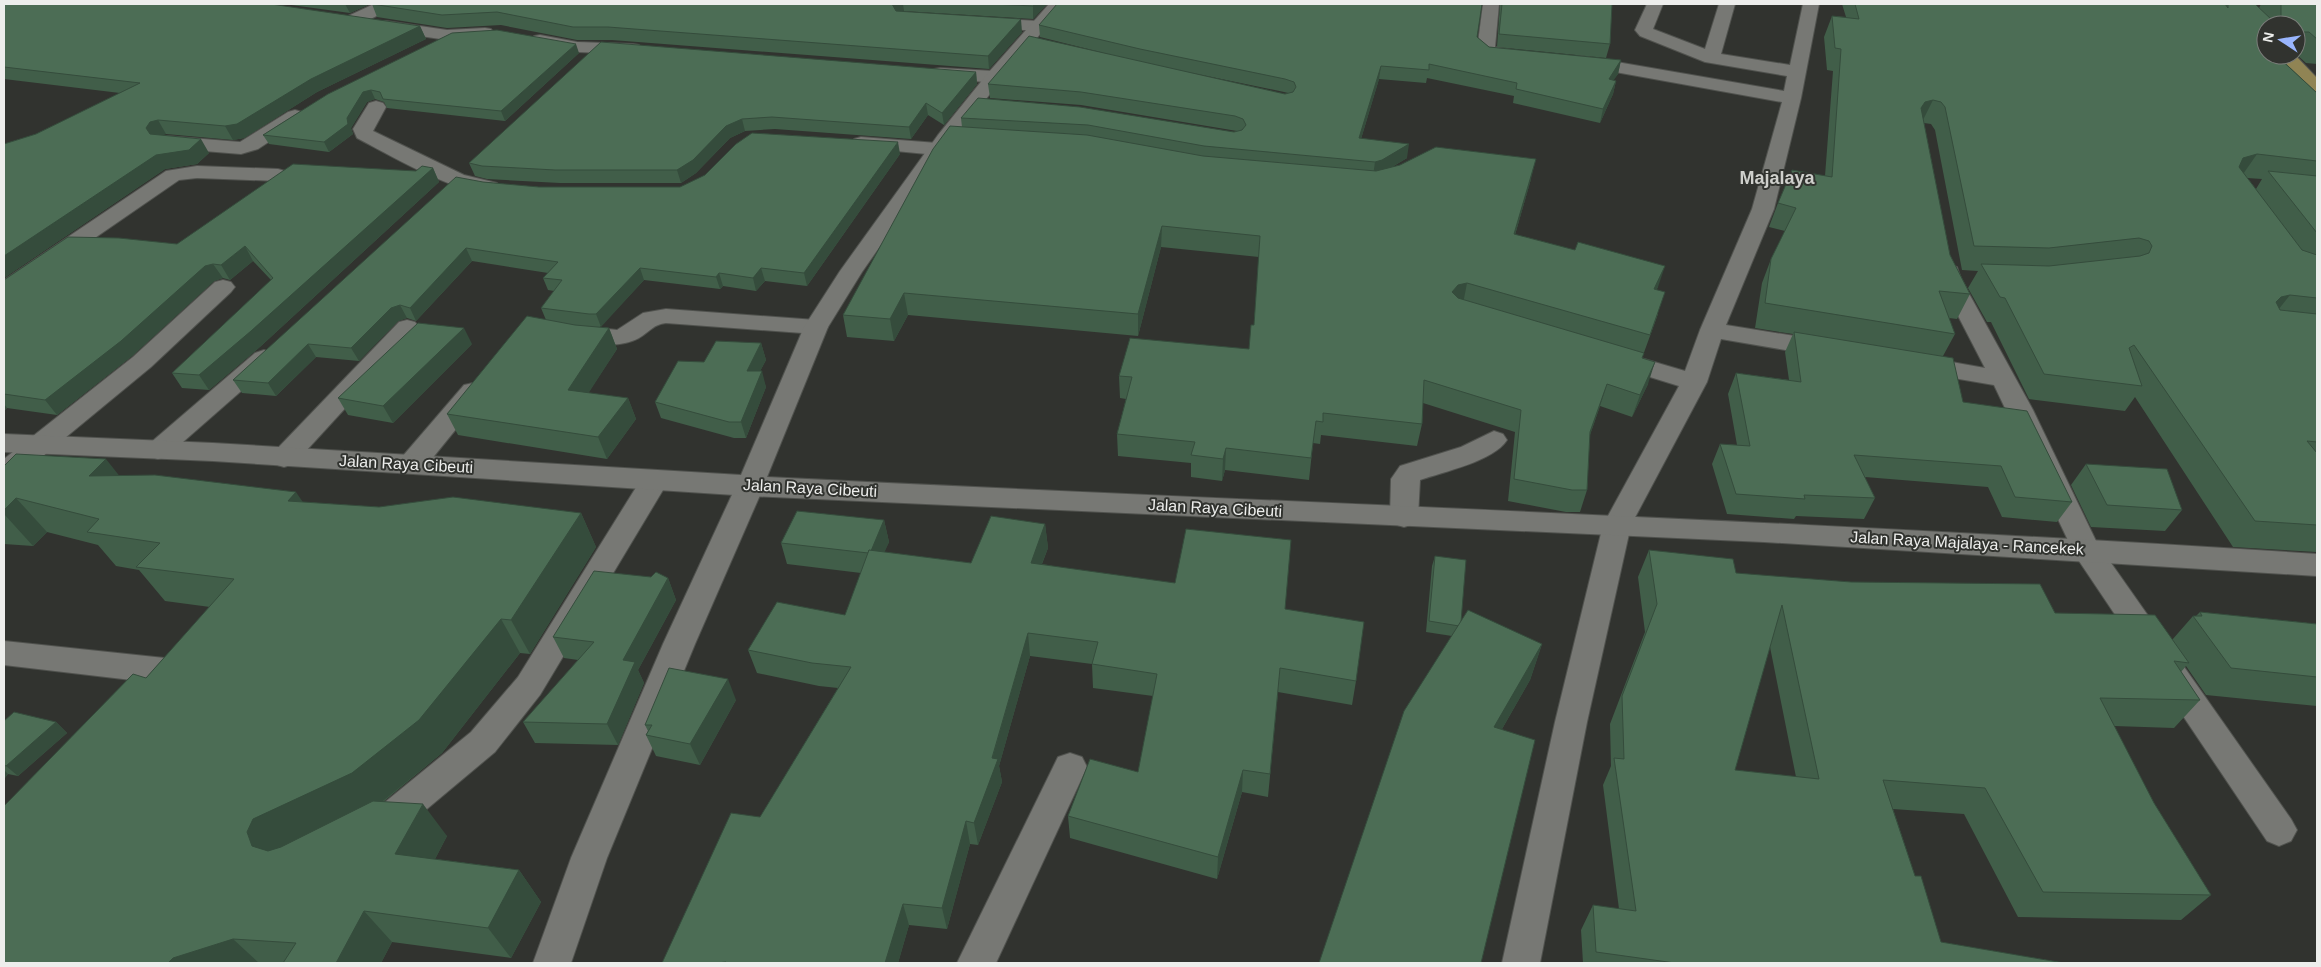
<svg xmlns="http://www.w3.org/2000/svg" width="2321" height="967" viewBox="0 0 2321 967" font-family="Arial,sans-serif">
	<rect width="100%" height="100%" fill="#31332f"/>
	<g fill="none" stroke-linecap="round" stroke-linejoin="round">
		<g stroke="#50524e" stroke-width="2">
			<g id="street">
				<polygon points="374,4 395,4 393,8 358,25 346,25 343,21 346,17"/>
				<path d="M1483 4H1499L1495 47 1523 52 1526 56 1523 60C1510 63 1486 62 1477 50Z"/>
				<polygon points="1647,4 1663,4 1653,29 1705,49 1719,4 1735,4 1721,54 1790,65 1803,4 1819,4 1801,98 1774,209 1726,325 1826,341 1835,344 1838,349 1835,354 1826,357 1721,339 1707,382 1631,525 1587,722 1540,963 1502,963 1555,722 1603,525 1679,386 1608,364 1605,359 1608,354 1617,351 1685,371 1700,330 1752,209 1782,102 1582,66 1576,65 1573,61 1576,57 1582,56 1784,91 1787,76 1705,62 1640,36 1635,30"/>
				<polygon points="983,18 1039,21 1045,22 1048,26 1045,30 1039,31 977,27 974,23 977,19"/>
				<polygon points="386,21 447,30 485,28 491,29 494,33 491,37 485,38 447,40 380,30 377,26 380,22"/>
				<polygon points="540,35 577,42 633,44 639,45 642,49 639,53 633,54 577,52 534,44 531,40 534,36"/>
				<polygon points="940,68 994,71 1000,73 1003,77 1000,81 994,83 934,77 931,73 934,69"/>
				<path d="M376 101 383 103 386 107 373 131 464 175 497 183 500 187 497 191C464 200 388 154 357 138L353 129 369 103Z"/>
				<polygon points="295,110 302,112 305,116 302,120 258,149 241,154 167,148 160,146 157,142 160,138 167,136 240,142 288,112"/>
				<polygon points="861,137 937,143 944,145 947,149 944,153 937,155 854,147 851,143 854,139"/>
				<polygon points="197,166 278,169 285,171 288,175 285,179 278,181 197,178 179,180 12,295 4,297 4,280 166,171"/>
				<polygon points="1949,265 1957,267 1961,279 2033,410 2097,543 2291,819 2297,830 2291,841 2279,846 2267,841 2075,555 1994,385 1918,372 1909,369 1906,364 1909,359 1918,356 1985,368 1939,279 1938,272 1941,267"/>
				<polygon points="223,280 231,282 235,287 231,292 151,367 14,480 4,482 4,459 133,357 215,282"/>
				<path d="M666 309 816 320 824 322 828 327 824 332 816 334 666 323C654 324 649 332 639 338 616 350 590 343 566 337L563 332 566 327 575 325 617 330 643 313Z"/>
				<polygon points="407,320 415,322 419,327 415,332 294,464 284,467 274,464 271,458 274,452 399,322"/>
				<polygon points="264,350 273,353 276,358 273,363 167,456 158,459 149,456 145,450 149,444 255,353"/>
				<polygon points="473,383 482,385 486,391 482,397 422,471 412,473 402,471 398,464 402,457 464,385"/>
				<path d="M1494 431 1503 434 1507 440C1494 461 1443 472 1420 480L1418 517 1414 524 1404 527 1394 524 1390 517 1391 479 1400 466 1461 447Z"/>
				<polygon points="655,471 665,473 669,480 540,695 495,752 403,829 379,840 367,835 361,824 367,813 379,807 471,732 518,677 645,473"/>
				<polygon points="750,476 760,479 764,486 695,644 607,858 571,963 533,963 571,858 663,644 736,486 740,479"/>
				<polygon points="4,641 174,659 185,663 190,672 185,681 174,685 4,665"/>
				<polygon points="1070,753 1082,757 1087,767 996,963 957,963 1058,757"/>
			</g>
		</g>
		<g stroke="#50524e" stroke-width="2">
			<path id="secondary" d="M1049 4H1066L1000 81 952 143 862 272 828 327 767 477C1284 503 1801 520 2317 554V576L1764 542 750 496 213 461 4 452V434L213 443 741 475 804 327 840 271 938 135 988 73Z"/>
		</g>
		<g stroke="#50524e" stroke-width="2">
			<polygon id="primary" points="2276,55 2295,55 2317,78 2317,94 2310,92"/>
		</g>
		<use href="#street" fill="#777874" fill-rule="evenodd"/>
		<use href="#secondary" fill="#777874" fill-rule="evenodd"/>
		<use href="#primary" fill="#908454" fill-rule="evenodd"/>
	</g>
	<g fill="#415e49" fill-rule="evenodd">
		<polygon points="4,4 420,26 426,39 317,92 244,138 233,140 166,134 162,135 209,153 197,164 165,169 4,278 4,144 36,134 120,93 4,79"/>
		<polygon points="284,4 370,4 350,13"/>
		<polygon points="372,4 1047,4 1033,19 902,11 1022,32 989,69 612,40 577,40 501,25 447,28 377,17"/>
		<polygon points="1500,4 1612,4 1610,44 1606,58 1497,47"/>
		<path d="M1842 4H2255L2259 8 2261 4H2317V64L2306 63 2296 54V25H2266V55H2283L2281 59 2317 93V552L2233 547 2135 397 2125 411 2029 399 1991 322H1987L1968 288 1978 271 1962 270 1935 130 1931 124 1924 123 1950 255 1970 294 1957 319 1949 318 1955 334 1943 356 1963 402 2072 502 2057 522 2002 517 1988 487 1865 477 1875 498 1864 519 1796 516 1794 519 1727 514 1712 464 1720 444 1737 445 1728 394 1736 373 1789 380 1785 352 1793 334 1755 328 1762 283 1771 259 1785 231 1769 227 1778 203 1825 176 1833 71 1827 70 1824 37 1832 16 1846 17ZM2247 178 2262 179 2256 189Z"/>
		<path d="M1039 25 1477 37 1489 47 1621 60 1618 74 1613 80 1616 81 1613 94 1600 123 1513 103 1514 96 1427 78 1426 83 1379 79 1361 139 1407 158 1392 167 1531 179 1515 235 1658 287 1656 290 1658 314 1642 358 1648 384 1632 417 1600 406 1590 435 1587 490 1580 512H1566L1508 501 1515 432 1423 403 1422 424 1417 446 1321 435 1320 444 1313 443 1309 480 1225 470 1222 481 1191 477V463L1118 456 1117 434 1126 399 1120 398 1119 376 1249 349 1254 325 1259 257 1161 247 1138 336 908 315 894 341 847 337 843 315 962 127 961 118 1234 132 1237 131 1081 105 990 98 988 84 1108 54 1040 37ZM1173 69 1284 92 1288 93 1285 94Z"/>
		<polygon points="579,53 505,121 387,108 384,102 375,99 367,102 351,128 353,134 329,152 269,144 263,135 328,94"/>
		<polygon points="976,72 977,84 944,125 928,115 911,139 775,129 745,131 730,138 696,173 681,183 560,183 487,179 475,176 469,163"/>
		<polygon points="900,154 807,286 765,281 756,291 723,286 720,289 644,280 600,327 609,328 617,349 588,393 628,398 636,419 607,459 458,435 447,414 546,320 541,308 554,291 548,290 543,278 548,273 472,261 416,321 407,318 398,321 359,361 316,357 276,396 242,393 233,380 483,182 539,187 680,187"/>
		<polygon points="433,168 439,182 261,346 209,390 182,388 172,373 271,280 253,261 230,280 223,278 214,281 132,356 57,415 7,408 4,411 4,280 177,244 416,171"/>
		<polygon points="761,343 766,360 760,371 766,387 746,438 734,438 661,418 655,402 704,362"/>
		<polygon points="472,344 393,423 348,415 338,398"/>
		<polygon points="2086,464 2182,510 2165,531 2091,527 2071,485"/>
		<polygon points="4,466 119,476 303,502 379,507 581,513 596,547 530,654 520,653 442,753 383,802 447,836 435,859 519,870 541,902 511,958 392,942 381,963 4,963 146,678 210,607 165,601 139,570 116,566 98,545 47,532 33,546 4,544"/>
		<polygon points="884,520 889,542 884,552 971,563 1045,524 1048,548 1042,564 1285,609 1356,681 1352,705 1278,692 1268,797 1242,792 1217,879 1070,838 1068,816 1138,772 1153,696 1093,688 1092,664 1030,656 999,766 1002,782 978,845 970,844 947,929 909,925 898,963 662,963 760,817 838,688 819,686 757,673 748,650 845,615 861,573 787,564 781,543"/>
		<path d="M1649 550 1736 573 2055 613 2172 640 2193 616H2196L2200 612 2317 624V706L2206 695 2186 666 2181 672 2200 700 2174 728 2114 726 2154 803 2211 895 2181 920 2018 917 1964 814 1893 809 1915 876 1941 942 2064 963H1583L1581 930 1593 905 1619 909 1603 785 1611 766 1610 724 1645 632 1638 577ZM1770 647 1796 777 1735 770Z"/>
		<polygon points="1435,556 1461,622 1542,644 1530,680 1502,729 1481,963 1452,636 1426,632 1432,566"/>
		<polygon points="668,578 676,600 638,670 644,683 618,745 535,743 523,722 578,660 564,658 553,637"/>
		<polygon points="736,700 700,765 656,756 646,735 648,731 645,725"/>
		<polygon points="4,721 56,722 67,733 18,776 8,774 4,779"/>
	</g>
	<g fill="#354c3c">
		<polygon points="345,4 370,4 350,13"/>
		<polygon points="892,4 903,4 904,11 898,12 894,17"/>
		<polygon points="1035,4 1047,4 1033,19 1033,6"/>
		<polygon points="1021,19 1022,32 989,69 988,56"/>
		<polygon points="420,26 426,39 317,92 244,138 233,140 225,126 311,79"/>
		<polygon points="576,44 579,53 505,121 501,111"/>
		<polygon points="1621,60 1618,74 1605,93 1609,79"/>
		<polygon points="1381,66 1379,79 1357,152 1359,138"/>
		<polygon points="976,72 977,84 944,125 942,113"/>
		<polygon points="1616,81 1613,94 1600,123 1603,109"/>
		<polygon points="371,90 375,99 367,102 351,128 353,134 329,152 324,142 347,118 363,92"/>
		<polygon points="1933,100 1922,122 1921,108 1925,102"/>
		<polygon points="926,103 928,115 911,139 909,127"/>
		<polygon points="742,119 745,131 730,138 696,173 681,183 677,170 726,126"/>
		<polygon points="158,120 166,134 158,136 154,142 146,128 150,122"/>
		<polygon points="201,139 209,153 197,164 165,169 4,278 4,256 156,155"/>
		<polygon points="898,142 900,154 807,286 804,273"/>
		<polygon points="1409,144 1407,158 1380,174 1373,176 1375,162"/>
		<polygon points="2257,154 2241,177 2227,181 2243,158"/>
		<polygon points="1536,159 1531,179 1509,255 1514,234"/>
		<polygon points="433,168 439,182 261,346 209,390 199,375"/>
		<polygon points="1162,226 1161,247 1138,336 1138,314"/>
		<polygon points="245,246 253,261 230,280 221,265"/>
		<polygon points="466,248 472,261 416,321 410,308"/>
		<polygon points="213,264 223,278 214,281 132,356 57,415 45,400 205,266"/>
		<polygon points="1665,266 1658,287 1647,311 1654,289"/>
		<polygon points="640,268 644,280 601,327 596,314"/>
		<polygon points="761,268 765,281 756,291 753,278"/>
		<polygon points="719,273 723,286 720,289 716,277"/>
		<polygon points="1467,283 1463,304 1452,292 1458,285"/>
		<polygon points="904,293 908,315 894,341 890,319"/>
		<polygon points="2290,295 2271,319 2276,302 2281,297"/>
		<polygon points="400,305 407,318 398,321 359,361 351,348 391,308"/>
		<polygon points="464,328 472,344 393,423 383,406"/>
		<polygon points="609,328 617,349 577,411 568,390"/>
		<polygon points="761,343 766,360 752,387 747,371"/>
		<polygon points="308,344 316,357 276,396 268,383"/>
		<polygon points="1655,362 1648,384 1632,417 1640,395"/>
		<polygon points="762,371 766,387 746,438 741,422"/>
		<polygon points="1607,384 1600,406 1583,454 1590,432"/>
		<polygon points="628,398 636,419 607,459 598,437"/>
		<polygon points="4,404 7,408 4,411"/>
		<polygon points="1226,448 1225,470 1222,481 1223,459"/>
		<polygon points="106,459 133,493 89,476"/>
		<polygon points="296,492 319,526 288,501"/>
		<polygon points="16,498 47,532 33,546 4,514 4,510"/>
		<polygon points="581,513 596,547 530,654 511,620"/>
		<polygon points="884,520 889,542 875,574 870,553"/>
		<polygon points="1045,524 1048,548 1033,586 1031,563"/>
		<polygon points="668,578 676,600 638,670 644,683 618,745 607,724 623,660"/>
		<polygon points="501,619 520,653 442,753 378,805 282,878 252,846 247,832 253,819"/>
		<polygon points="1028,633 1030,656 999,766 1002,782 978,845 974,823"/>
		<polygon points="1542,644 1530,680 1483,762 1494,727"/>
		<polygon points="728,679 736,700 700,765 690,744"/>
		<polygon points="56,722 67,733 18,776 6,766"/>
		<polygon points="4,770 8,774 4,779"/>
		<polygon points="1243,770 1242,792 1217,879 1218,857"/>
		<polygon points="423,804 447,836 421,886 395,854"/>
		<polygon points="966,821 970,844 947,929 942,908"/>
		<polygon points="519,870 541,902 511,958 488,928"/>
		<polygon points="903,904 909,925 898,963 885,963"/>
		<polygon points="364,911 392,942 381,963 336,963"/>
		<polygon points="233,939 259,963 168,963 173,958"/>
	</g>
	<g fill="#4c6d55" stroke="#354c3c" fill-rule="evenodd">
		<polygon points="4,4 271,4 420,26 311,79 237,124 225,126 158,120 150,122 146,128 150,134 201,139 189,150 156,155 4,256 4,144 36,134 140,83 4,67"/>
		<polygon points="372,4 892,4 896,11 1021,19 988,56 608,27 573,27 497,12 442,15"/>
		<polygon points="993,4 1035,4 1033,6"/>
		<polygon points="1057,4 1482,4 1477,37 1489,47 1621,60 1609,79 1616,81 1603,109 1516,89 1517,83 1429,64 1429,70 1381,66 1359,138 1409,144 1382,160 1375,162 1204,146 1088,125 961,118 978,98 1080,107 1234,132 1242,130 1246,125 1243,119 1235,116 1081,92 988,84 1029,36 1285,94 1293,92 1296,87 1294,82 1285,79 1140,49 1039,25"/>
		<polygon points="1502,4 1612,4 1610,44 1499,34"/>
		<polygon points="1855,4 2225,4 2228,8 2228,4 2255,4 2272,20 2279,22 2281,20 2281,5 2280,4 2317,4 2317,39 2309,32 2296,32 2296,25 2266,25 2266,38 2257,37 2266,45 2266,55 2276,55 2317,93 2317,161 2257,154 2243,158 2239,167 2302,250 2317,255 2317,298 2290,295 2281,297 2276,302 2280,310 2317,314 2317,442 2307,441 2317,453 2317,525 2255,521 2134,345 2129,348 2142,386 2044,374 2005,298 2000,297 1981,264 2049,266 2140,256 2149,253 2152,246 2149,241 2139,238 2049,248 1974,246 1945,107 1941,102 1933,100 1925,102 1921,108 1950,255 1970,294 1939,291 1955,334 1765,303 1771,259 1796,208 1778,203 1792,170 1832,177 1841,49 1835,48 1832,16 1859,19"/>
		<polygon points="497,30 576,44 501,111 383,99 380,92 371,90 363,92 347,118 348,124 324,142 263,135 328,94 452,33"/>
		<polygon points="601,42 976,72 942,113 926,103 909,127 772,117 742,119 726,126 693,160 677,170 555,170 482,166 469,163"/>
		<polygon points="950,126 1087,135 1203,156 1376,171 1400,165 1436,147 1536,159 1514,234 1575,250 1578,242 1665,266 1654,289 1665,292 1650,335 1467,283 1458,285 1452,292 1458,298 1644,353 1642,358 1655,362 1640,395 1607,384 1590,432 1587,490 1572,490 1514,479 1521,410 1424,380 1422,424 1323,413 1323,422 1316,421 1311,458 1226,448 1223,459 1191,455 1195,442 1117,434 1132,377 1119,376 1130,338 1249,349 1251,325 1254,325 1260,236 1162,226 1138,314 904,293 890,319 843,315 933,149"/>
		<polygon points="752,133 898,142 804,273 761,268 753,278 719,273 716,277 640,268 596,314 589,314 541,308 562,280 543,278 558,262 466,248 410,308 400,305 391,308 351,348 308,344 268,383 233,380 456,177 483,182 539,187 680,187 705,175 736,144"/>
		<polygon points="293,164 416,171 422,166 433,168 251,331 199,375 172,373 273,278 245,246 221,265 213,264 205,266 121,341 45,400 4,394 4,280 68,237 119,238 177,244"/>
		<polygon points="2268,171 2317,176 2317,233"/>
		<polygon points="527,316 575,325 609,328 568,390 628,398 598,437 447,414"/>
		<polygon points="418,323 464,328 383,406 338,398"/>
		<polygon points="1794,332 1953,358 1963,402 2027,411 2072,502 2015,497 2001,466 1854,455 1875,498 1804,495 1805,499 1736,494 1720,444 1750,446 1736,373 1801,382"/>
		<polygon points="716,341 761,343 747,371 762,371 741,422 729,422 655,402 678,361 704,362"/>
		<polygon points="16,454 106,459 89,476 155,475 296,492 288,501 379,507 453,497 581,513 511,620 501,619 419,720 352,773 253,819 247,832 252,846 268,851 281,847 373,801 423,804 395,854 519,870 488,928 364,911 336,963 283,963 296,943 233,939 173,958 168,963 4,963 4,806 133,674 146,678 234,579 136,567 160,543 87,532 99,519 16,498 4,510 4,466"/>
		<polygon points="2086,464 2167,469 2182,510 2107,505"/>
		<polygon points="797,511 884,520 871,551 869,550 868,553 781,543"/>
		<polygon points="991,516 1045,524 1031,563 1175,583 1186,529 1291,540 1285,609 1364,622 1356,681 1280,668 1270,774 1243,770 1218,857 1068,816 1090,759 1138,772 1157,674 1092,664 1098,642 1028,633 992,758 998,759 974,823 966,821 942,908 903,904 885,963 726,963 726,962 717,963 662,963 731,813 760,817 851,667 812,663 748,650 777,602 845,615 869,550 971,563"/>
		<path d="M1649 550 1733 559 1736 573 1851 582 2040 584 2055 613 2155 615 2189 663 2174 661 2200 700 2100 698 2154 803 2211 895 2043 892 1985 788 1883 780 1915 876H1921L1941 942 2064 963H1675L1596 952 1593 905 1636 911 1614 758 1624 759 1622 696 1657 604ZM1782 605 1819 779 1735 770Z"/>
		<polygon points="1435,556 1466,560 1461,622 1459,626 1429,621"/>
		<polygon points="594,571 651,577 656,572 668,578 623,660 635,662 607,724 523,722 594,642 553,637"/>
		<polygon points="1468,610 1542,644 1494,727 1535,740 1481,963 1319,963 1404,711"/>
		<polygon points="2200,612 2317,624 2317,677 2231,668 2193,616 2202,616"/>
		<polygon points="669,668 728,679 690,744 646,735 652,725 645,725"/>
		<polygon points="14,712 56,722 6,766 4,765 4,721"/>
	</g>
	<g text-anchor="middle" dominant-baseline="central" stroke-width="4" stroke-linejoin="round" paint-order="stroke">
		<g font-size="16" fill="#edeeec" stroke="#31332f">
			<text transform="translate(406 464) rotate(3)">Jalan Raya Cibeuti</text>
			<text transform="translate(810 488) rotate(3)">Jalan Raya Cibeuti</text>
			<text transform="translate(1215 508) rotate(3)">Jalan Raya Cibeuti</text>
			<text transform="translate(1967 543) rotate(3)">Jalan Raya Majalaya - Rancekek</text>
		</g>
		<g font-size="18" font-weight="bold" fill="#cfd0cc" stroke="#31332f">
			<text x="1777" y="178">Majalaya</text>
		</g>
	</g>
	<rect width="2321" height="967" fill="none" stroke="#edeeec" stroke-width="10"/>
	<g transform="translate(2281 40) rotate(282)"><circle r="24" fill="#31332f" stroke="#7c7e7b"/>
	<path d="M0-4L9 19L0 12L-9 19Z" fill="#99b5fd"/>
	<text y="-8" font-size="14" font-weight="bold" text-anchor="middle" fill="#edeeec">N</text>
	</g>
</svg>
